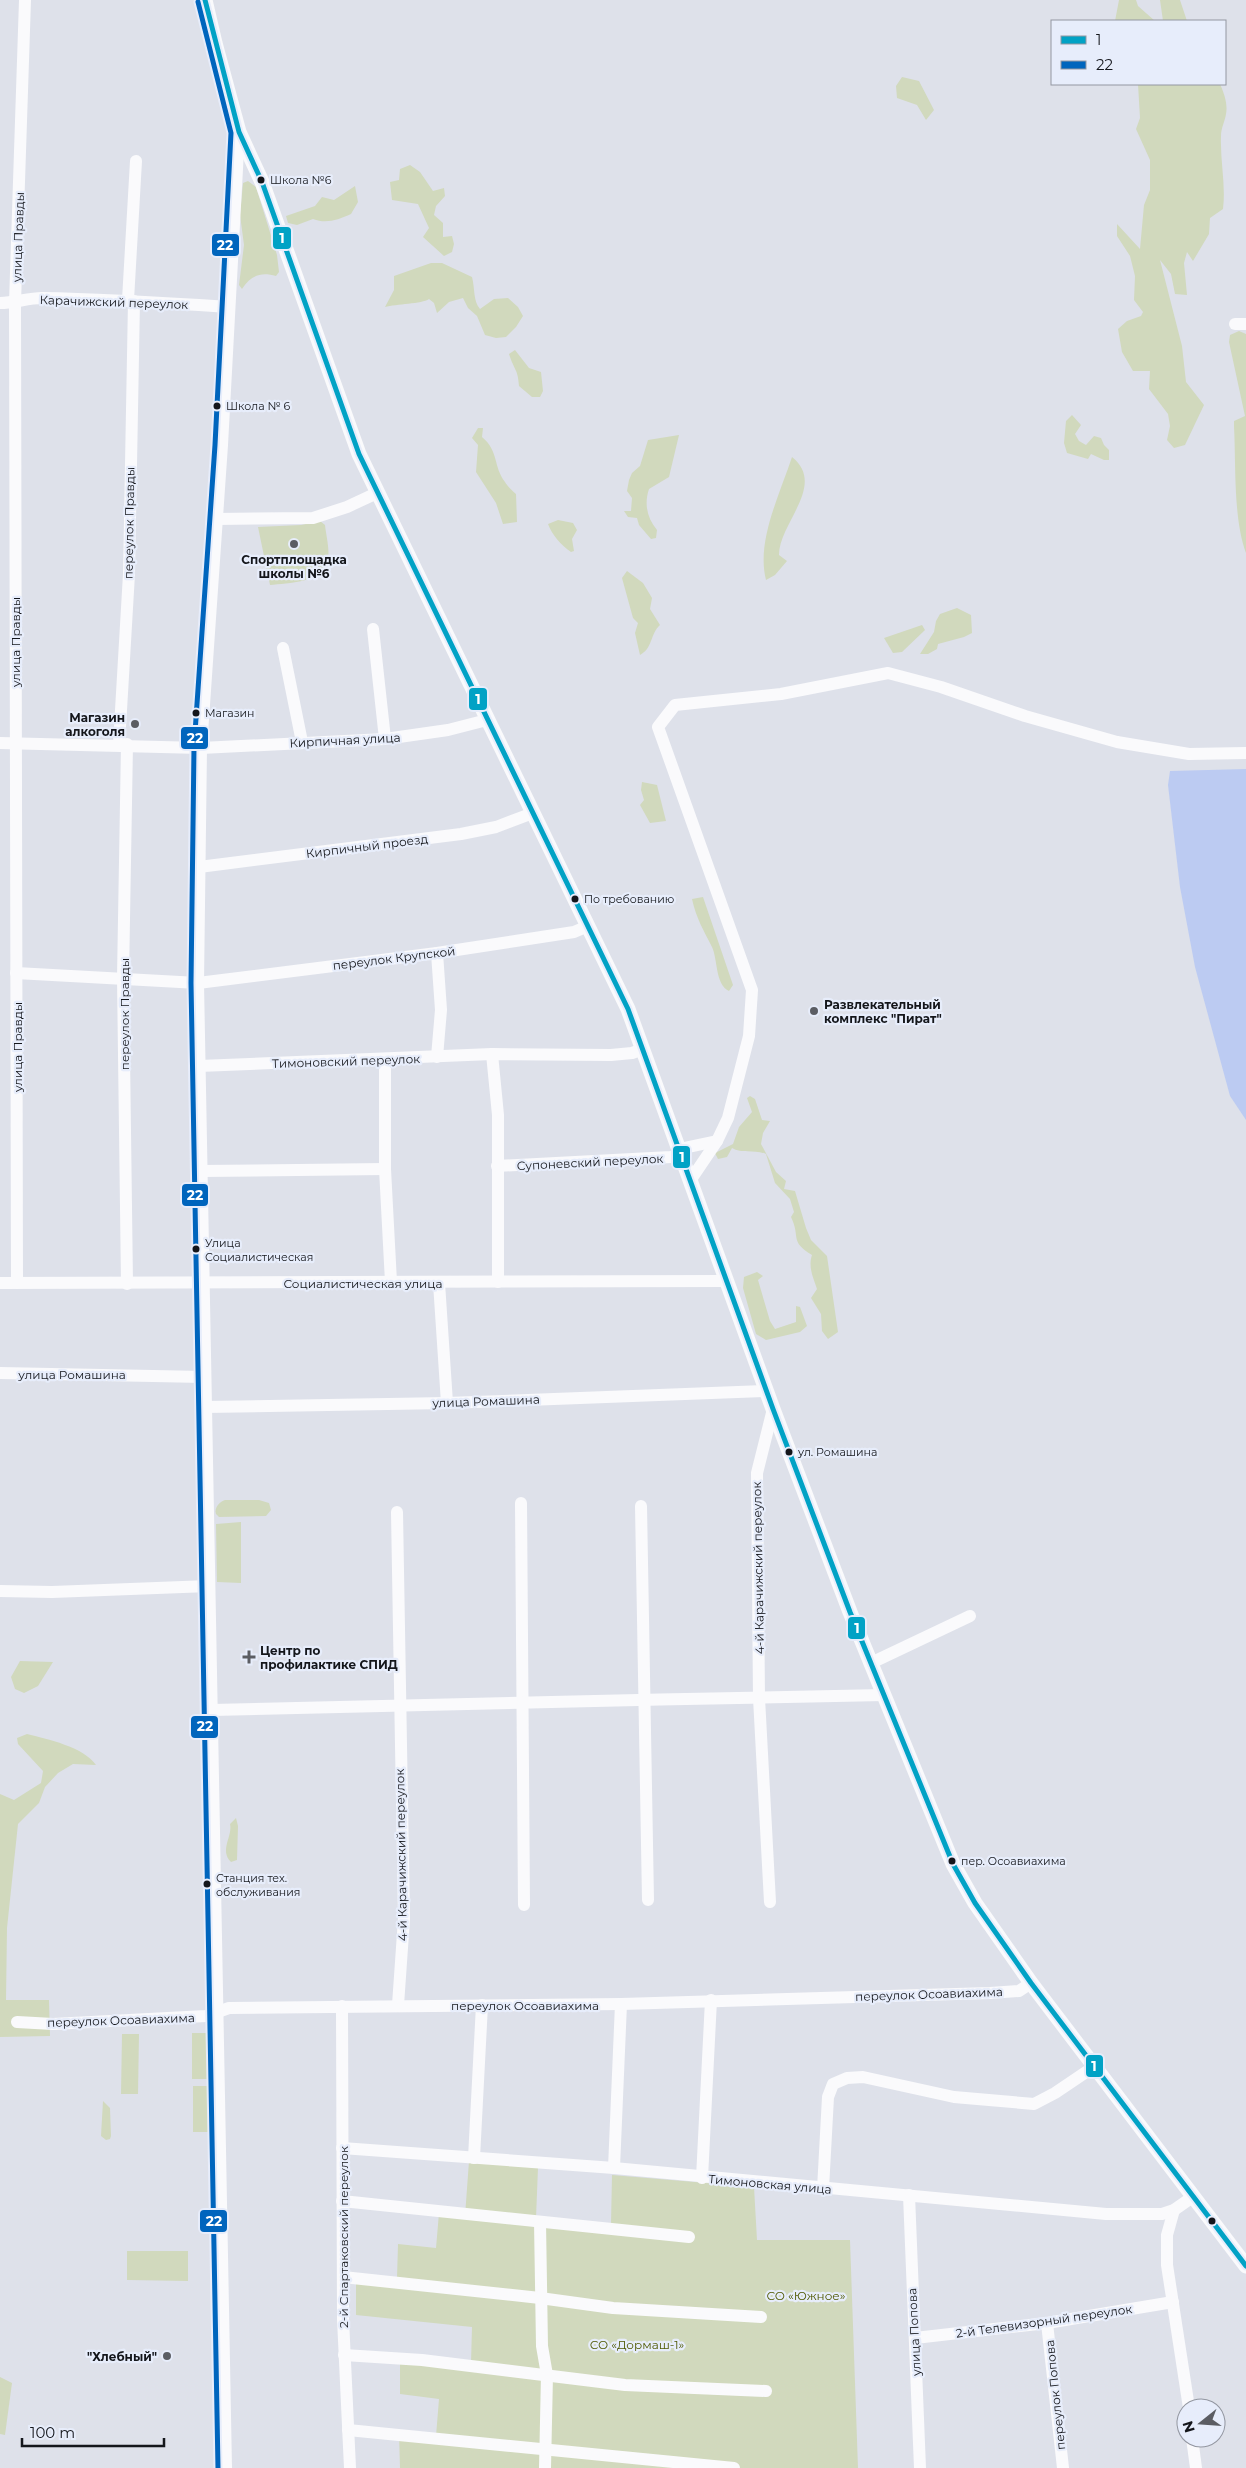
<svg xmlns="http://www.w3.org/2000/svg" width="1246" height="2468" viewBox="0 0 1246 2468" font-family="Montserrat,sans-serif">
	<rect width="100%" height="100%" fill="#dee1ea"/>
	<g fill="#d1d9bd">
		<polygon points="1119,0 1136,0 1138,6 1155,21 1115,21"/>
		<polygon points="1160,0 1180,0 1187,21 1163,21"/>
		<polygon points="902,77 919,81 934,110 926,120 917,105 897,98 896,86"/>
		<path d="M1138 84H1220C1224 93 1228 104 1226 114 1225 121 1221 128 1221 136 1220 161 1226 185 1223 209L1210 218 1209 234 1193 261 1187 252 1184 263 1187 295 1175 294 1171 274 1160 260 1182 346 1186 382 1204 405 1185 445 1174 448 1167 440 1170 426 1168 414 1149 389 1150 371H1133L1122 352 1118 329 1127 321 1141 316 1143 312 1134 300 1135 276 1130 256 1117 236V224L1140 249 1144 205 1150 190V160L1136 129 1140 118Z"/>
		<polygon points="410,165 420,172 433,191 444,188 445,196 436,206 434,215 443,223 443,237 452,236 454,244 452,252 444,256 423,237 429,228 418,204 392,200 390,182 399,180 400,169"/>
		<path d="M248 181 256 187 277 255 279 272 276 276C261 272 251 275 242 289L239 285 244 245 240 215 243 183Z"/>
		<path d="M355 186 358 202 351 214C338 220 326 224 313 219L297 225 288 223 286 216 315 206 322 197 334 200Z"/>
		<path d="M431 263H442L472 277C475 288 473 301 480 309L494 299 508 298 518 307 523 316 516 327 506 337 496 338 485 335 477 316 468 308 463 298 449 302 437 313 434 303 429 299C422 304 396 304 385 307L394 290V276Z"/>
		<path d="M1239 331 1246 334V553C1233 518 1236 464 1234 426V421L1245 416 1229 342 1230 335Z"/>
		<path d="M515 350 529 368 541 372 543 391 540 397H532L519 386C518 369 514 370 509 354Z"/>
		<polygon points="1072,415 1081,425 1075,434 1079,441 1086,445 1094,436 1101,438 1104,445 1109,450 1109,460 1104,460 1091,454 1088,459 1067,453 1064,443 1066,421"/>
		<path d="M478 428H483L482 437C499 451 493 466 505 482 507 486 512 490 516 494L517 522 503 524 496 503 476 472 478 445 472 438Z"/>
		<path d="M679 435 669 477 649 489C644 504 647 518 657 530L656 538 651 539 639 525 637 518 628 517 624 511H631L632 498 627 491 629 480 632 473 640 466 648 440Z"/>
		<path d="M792 457C827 485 779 523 779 555L787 561 775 575 766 580C756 541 780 494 792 457Z"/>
		<path d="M558 520 573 523 577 530 572 539 574 551 571 552C561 545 552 535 548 524Z"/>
		<path d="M320 521 325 525C326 535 330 550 328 560 323 583 288 583 270 585L258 527 301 525Z"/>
		<path d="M627 571 643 583 652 598 650 609 660 625C650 634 653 648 640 655L635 633 638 623 633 618 622 578Z"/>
		<polygon points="957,608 971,615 972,633 964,637 938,644 937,649 928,654 920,654 934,632 936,621 940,614"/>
		<polygon points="922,625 925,630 902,652 893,653 884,638"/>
		<polygon points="642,782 657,785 666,821 650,823 640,805 644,800 641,790"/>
		<path d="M703 897 733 985 729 991C715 984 718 960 712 947 704 931 696 918 692 899Z"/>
		<path d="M750 1096 755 1099 762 1120 770 1121 763 1133 761 1144 776 1172 786 1181 784 1189 795 1191 806 1228 811 1240 827 1256 838 1332 828 1339 822 1331 821 1314 811 1298 817 1289C813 1277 808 1267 812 1255 789 1241 801 1238 791 1217L794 1212 790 1199 775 1183 766 1154C755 1149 742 1154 732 1148L727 1157 718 1159 715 1153 733 1144 739 1127 752 1112 747 1098Z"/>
		<polygon points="757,1272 763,1276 758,1280 770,1321 775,1329 796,1322 796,1306 800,1307 807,1326 800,1332 766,1340 756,1334 743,1288 744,1277"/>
		<path d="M225 1500H259L269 1503 271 1510 266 1516 219 1517 216 1514C214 1508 219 1502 225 1500Z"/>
		<polygon points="241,1522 241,1583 217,1582 216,1524"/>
		<polygon points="20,1661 53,1662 38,1686 24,1693 15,1689 11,1677"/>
		<path d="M27 1734C47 1739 84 1747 96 1765L73 1764 58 1773 45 1787 39 1803 18 1824 7 1928 6 2000H49L50 2036 0 2037V1794L14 1800 41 1783 43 1771 18 1744 17 1738Z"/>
		<path d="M236 1818 238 1826 237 1860 231 1862C219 1850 233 1836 230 1824Z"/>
		<polygon points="192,2033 210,2033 211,2079 192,2079"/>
		<polygon points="122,2034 139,2034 138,2094 121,2094"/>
		<rect x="193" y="2086" width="18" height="46"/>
		<polygon points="103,2101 110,2108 111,2136 110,2139 106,2140 101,2136"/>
		<polygon points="469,2161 538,2168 536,2218 611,2224 612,2175 754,2187 757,2240 850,2240 858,2468 400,2468 399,2433 436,2436 439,2399 400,2394 400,2356 471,2363 472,2327 356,2315 356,2274 397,2278 398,2244 436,2248 439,2213 465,2216"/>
		<polygon points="127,2251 188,2251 188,2281 127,2280"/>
		<polygon points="0,2377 12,2383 5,2435 0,2434"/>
	</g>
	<polygon fill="#bccbf2" points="1246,769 1246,1120 1230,1096 1195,967 1180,887 1168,785 1170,771"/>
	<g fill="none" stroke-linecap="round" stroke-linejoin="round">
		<g stroke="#fafafc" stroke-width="12">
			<polyline points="128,300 136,161"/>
			<path d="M0 303C14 303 28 298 42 298 104 299 167 303 229 307"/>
			<polyline points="1235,324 1246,324"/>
			<polyline points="216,519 313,518 347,507 377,493"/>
			<polyline points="373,629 385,739"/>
			<polyline points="283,648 302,742"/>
			<polyline points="0,743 201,748 385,739 448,730 487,720"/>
			<polyline points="119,744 129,574 134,301"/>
			<polyline points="127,744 123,978 127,1284"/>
			<polyline points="199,867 461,834 496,827 533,813"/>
			<polyline points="437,953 441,1010 437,1057"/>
			<polyline points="16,973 198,983 437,953 574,932 588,926"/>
			<polyline points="492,1054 498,1115 498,1282"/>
			<polyline points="385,1060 385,1169 391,1282"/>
			<polyline points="199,1066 492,1054 611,1055 632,1053 643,1049"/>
			<polyline points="679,1149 717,1141"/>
			<polyline points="497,1166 671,1157 681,1154"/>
			<polyline points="201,1171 385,1169"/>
			<polyline points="690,1181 717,1141 728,1118 749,1036 752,990 658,727 675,705 781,694 888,673 941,687 1025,716 1117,742 1189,754 1246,753"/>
			<polyline points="0,1283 725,1281"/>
			<polyline points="17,1283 15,303 25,0"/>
			<polyline points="439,1283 447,1403"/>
			<polyline points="0,1373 204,1377"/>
			<polyline points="204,1407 447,1403 767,1391"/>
			<polyline points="521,1503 524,1905"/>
			<polyline points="641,1506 648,1900"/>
			<polyline points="397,1512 404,1919 398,2005"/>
			<polyline points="0,1591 52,1592 209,1586"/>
			<polyline points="871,1663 970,1616"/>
			<path d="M212 1710C436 1703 660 1700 884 1695"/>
			<polyline points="770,1902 759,1698 757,1473 773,1409"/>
			<polyline points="342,2006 343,2319 350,2468"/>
			<polyline points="17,2022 53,2024 206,2016 229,2008 621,2004 990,1993 1019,1991 1031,1983"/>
			<polyline points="342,2148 614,2168 1106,2214 1162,2214 1174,2210 1194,2196"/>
			<polyline points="474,2158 482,2005"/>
			<polyline points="614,2168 621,2004"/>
			<polyline points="702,2178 711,2000"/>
			<polyline points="823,2189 828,2097 833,2084 847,2078 863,2077 954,2097 1034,2104 1055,2093 1095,2066"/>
			<polyline points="909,2195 920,2468"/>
			<polyline points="342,2201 689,2237"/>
			<polyline points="1174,2210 1167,2235 1167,2265 1189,2408"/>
			<polyline points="540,2222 542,2346 547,2375 545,2468"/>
			<polyline points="343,2277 540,2298 613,2308 761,2317"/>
			<polyline points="1047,2323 1063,2468"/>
			<polyline points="915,2338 1047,2323 1173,2302"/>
			<polyline points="344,2355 422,2360 625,2385 766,2391"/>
			<polyline points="348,2430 734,2468"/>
			<polyline points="1192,2438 1196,2468"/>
			<polyline points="226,2468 198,983 201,748 222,445 239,132"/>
		</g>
		<polyline stroke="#fafafc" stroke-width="15" points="205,0 215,43 239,132 262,182 359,454 628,1009 773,1409 850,1612 953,1864 975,1903 1031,1983 1246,2266"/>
		<g stroke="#e7edfb" stroke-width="9">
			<polyline id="bus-1" points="205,0 239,132 262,182 359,454 628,1009 773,1409 850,1612 953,1864 975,1903 1031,1983 1246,2266"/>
		</g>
		<g stroke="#e7edfb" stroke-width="9">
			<polyline id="bus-2" points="198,2 231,133 215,445 194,747 191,983 218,2468"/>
		</g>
		<use href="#bus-1" stroke="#01a2c5" stroke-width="5"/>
		<use href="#bus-2" stroke="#0065bd" stroke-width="5"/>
	</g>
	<g fill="#14161b" stroke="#e7edfb" stroke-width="2">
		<circle cx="261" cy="180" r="4.5"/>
		<circle cx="217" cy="406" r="4.5"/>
		<circle cx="196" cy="713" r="4.5"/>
		<circle cx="575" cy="899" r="4.5"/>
		<circle cx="196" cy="1249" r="4.5"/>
		<circle cx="789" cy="1452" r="4.5"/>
		<circle cx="952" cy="1861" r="4.5"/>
		<circle cx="207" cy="1884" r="4.5"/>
		<circle cx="1212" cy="2221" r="4.5"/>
	</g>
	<g fill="#5b5d63" stroke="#e7edfb" stroke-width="2">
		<circle cx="294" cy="544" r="5"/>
		<circle cx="135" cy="724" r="5"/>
		<circle cx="814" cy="1011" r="5"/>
		<path d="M246.5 1649.5h5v5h5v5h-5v5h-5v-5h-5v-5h5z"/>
		<circle cx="167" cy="2356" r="5"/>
	</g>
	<g text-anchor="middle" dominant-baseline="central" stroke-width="4.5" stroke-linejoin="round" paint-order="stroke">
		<g font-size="11" fill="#14161b" stroke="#e7edfb" text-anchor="start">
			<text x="270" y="180">Школа №6</text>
			<text x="226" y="406">Школа № 6</text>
			<text x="205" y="713">Магазин</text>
			<text x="584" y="899">По требованию</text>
			<text x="205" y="1243">Улица<tspan x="205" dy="14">Социалистическая</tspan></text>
			<text x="798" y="1452">ул. Ромашина</text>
			<text x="961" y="1861">пер. Осоавиахима</text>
			<text x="216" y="1878">Станция тех.<tspan x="216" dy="14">обслуживания</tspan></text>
		</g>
		<g font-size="12" fill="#14161b" stroke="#e7edfb">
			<text transform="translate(18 237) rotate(-88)">улица Правды</text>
			<text transform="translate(114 302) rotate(2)">Карачижский переулок</text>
			<text transform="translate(129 523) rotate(-89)">переулок Правды</text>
			<text transform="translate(15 642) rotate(-90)">улица Правды</text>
			<text transform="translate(345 740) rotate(-3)">Кирпичная улица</text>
			<text transform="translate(367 846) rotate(-7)">Кирпичный проезд</text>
			<text transform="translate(394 958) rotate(-7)">переулок Крупской</text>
			<text transform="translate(124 1014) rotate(-90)">переулок Правды</text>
			<text transform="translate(17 1047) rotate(-90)">улица Правды</text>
			<text transform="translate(346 1061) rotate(-2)">Тимоновский переулок</text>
			<text transform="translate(590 1162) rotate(-3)">Супоневский переулок</text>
			<text x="363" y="1283">Социалистическая улица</text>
			<text x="72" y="1374">улица Ромашина</text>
			<text transform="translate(486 1401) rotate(-2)">улица Ромашина</text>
			<text transform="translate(758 1568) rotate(-91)">4-й Карачижский переулок</text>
			<text transform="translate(401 1855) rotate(-91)">4-й Карачижский переулок</text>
			<text transform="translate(929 1994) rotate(-2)">переулок Осоавиахима</text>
			<text x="525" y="2005">переулок Осоавиахима</text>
			<text transform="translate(121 2020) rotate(-2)">переулок Осоавиахима</text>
			<text transform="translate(770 2184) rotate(5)">Тимоновская улица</text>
			<text transform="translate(343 2237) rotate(-90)">2-й Спартаковский переулок</text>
			<text transform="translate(1044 2321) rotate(-8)">2-й Телевизорный переулок</text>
			<text transform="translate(914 2332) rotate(-93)">улица Попова</text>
			<text transform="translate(1055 2395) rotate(-96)">переулок Попова</text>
		</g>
		<g font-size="12" font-weight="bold" fill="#14161b" stroke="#e7edfb" text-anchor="end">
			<text x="294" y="559" text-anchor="middle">Спортплощадка<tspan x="294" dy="14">школы №6</tspan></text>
			<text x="125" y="717">Магазин<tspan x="125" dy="14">алкоголя</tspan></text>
			<text x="824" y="1004" text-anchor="start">Развлекательный<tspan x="824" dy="14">комплекс "Пират"</tspan></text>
			<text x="260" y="1650" text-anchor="start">Центр по<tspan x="260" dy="14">профилактике СПИД</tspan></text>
			<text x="157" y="2356">"Хлебный"</text>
		</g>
		<g font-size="12" fill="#4f5901" stroke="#e7edfb">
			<text x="806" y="2295">СО «Южное»</text>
			<text x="637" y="2344">СО «Дормаш-1»</text>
		</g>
	</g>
	<g stroke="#e7edfb" stroke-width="2">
		<rect x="272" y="226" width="20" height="24" rx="5" fill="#01a2c5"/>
		<rect x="211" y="233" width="29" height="24" rx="5" fill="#0065bd"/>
		<rect x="468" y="687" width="20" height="24" rx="5" fill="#01a2c5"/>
		<rect x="180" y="726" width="29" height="24" rx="5" fill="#0065bd"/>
		<rect x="672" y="1145" width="19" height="24" rx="5" fill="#01a2c5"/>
		<rect x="181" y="1183" width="28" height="24" rx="5" fill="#0065bd"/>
		<rect x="847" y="1616" width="19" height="24" rx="5" fill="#01a2c5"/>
		<rect x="190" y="1715" width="29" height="24" rx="5" fill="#0065bd"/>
		<rect x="1085" y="2054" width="19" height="24" rx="5" fill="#01a2c5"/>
		<rect x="199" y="2209" width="29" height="24" rx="5" fill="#0065bd"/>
	</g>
	<g font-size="14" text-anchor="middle" font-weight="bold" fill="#fff">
		<text x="282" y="243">1</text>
		<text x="225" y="250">22</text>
		<text x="478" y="704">1</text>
		<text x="195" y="743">22</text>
		<text x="682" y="1162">1</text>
		<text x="195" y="1200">22</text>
		<text x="857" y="1633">1</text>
		<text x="205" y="1731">22</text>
		<text x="1094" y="2071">1</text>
		<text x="214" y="2226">22</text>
	</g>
	<rect x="1051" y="20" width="175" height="65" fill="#e7edfb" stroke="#9397a1"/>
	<rect x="1061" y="36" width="25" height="8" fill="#01a2c5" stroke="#9397a1"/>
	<text x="1096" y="45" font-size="15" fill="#14161b">1</text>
	<rect x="1061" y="61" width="25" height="8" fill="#0065bd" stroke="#9397a1"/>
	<text x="1096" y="70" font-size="15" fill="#14161b">22</text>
	<g transform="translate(1201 2423) rotate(253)"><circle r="24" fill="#e7edfb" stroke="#9397a1"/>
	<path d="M0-4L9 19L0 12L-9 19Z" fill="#5b5d63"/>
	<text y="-8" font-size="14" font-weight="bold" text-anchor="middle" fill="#14161b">N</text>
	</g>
	<path d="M22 2438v8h142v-8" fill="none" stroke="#14161b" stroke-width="2.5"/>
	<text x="30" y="2438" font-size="15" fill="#14161b" stroke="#e7edfb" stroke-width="4" paint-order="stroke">100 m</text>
</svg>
